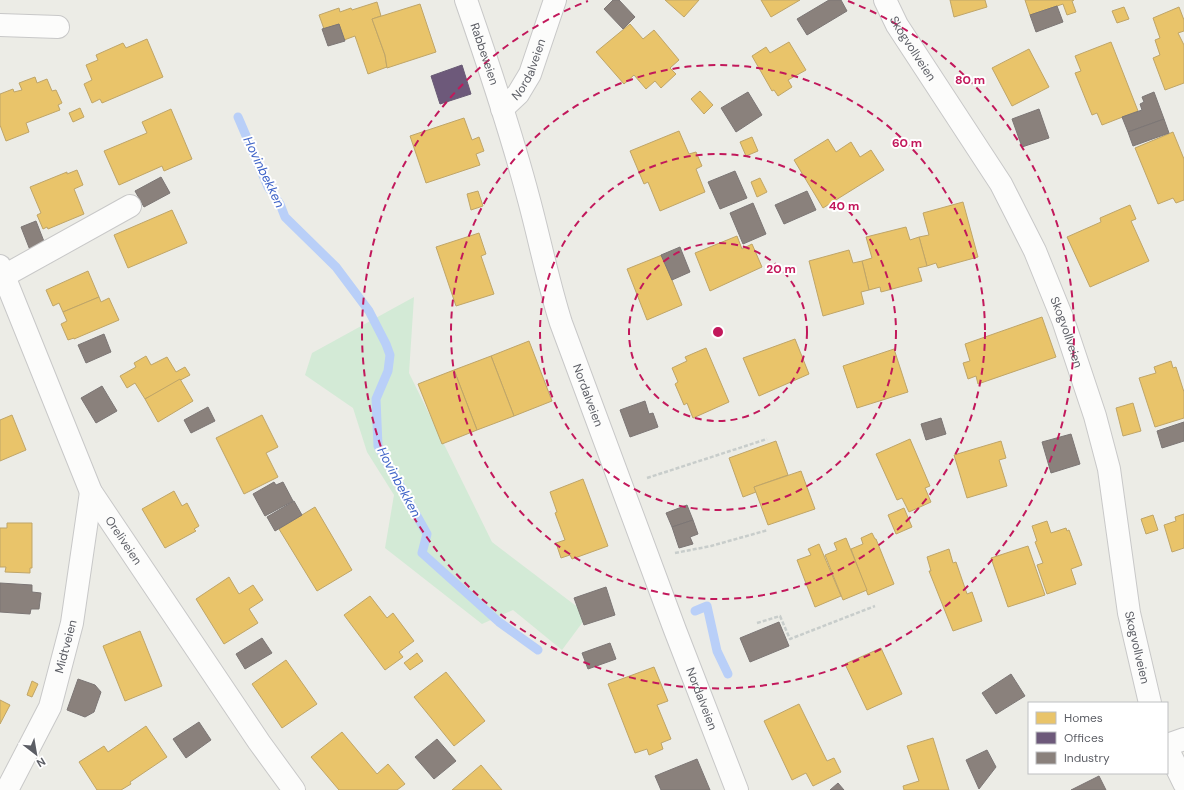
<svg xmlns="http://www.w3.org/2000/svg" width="1184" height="790" viewBox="0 0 1184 790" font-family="'DM Sans',sans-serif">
	<rect width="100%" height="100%" fill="#ecece6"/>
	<polygon fill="#d3ead6" points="414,297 409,373 492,542 588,615 562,650 513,610 482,624 385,548 394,495 367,452 353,408 305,375 312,353"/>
	<g fill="#e9c46a" stroke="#bfa568">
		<polygon points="665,0 699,0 684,17"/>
		<polygon points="761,0 800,0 771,17"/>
		<polygon points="950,0 985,0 987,7 954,17"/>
		<polygon points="1025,0 1074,0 1072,1 1076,12 1067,15 1063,4 1030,15"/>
		<polygon points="377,2 381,16 372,19 385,55 387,67 368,74 355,36 344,40 339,24 324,29 319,15 339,8 340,12 351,8 352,10"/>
		<polygon points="420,4 436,52 387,68 385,55 372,19"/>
		<polygon points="1124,7 1129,19 1117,23 1112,11"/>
		<polygon points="1179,7 1184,20 1184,31 1178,33 1184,45 1184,83 1165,90 1153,58 1160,55 1155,40 1160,38 1153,18"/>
		<polygon points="630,24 643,39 654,30 679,60 670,68 676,74 661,88 655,81 646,89 634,75 624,84 596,52"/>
		<polygon points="147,39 163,77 102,103 100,99 92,103 84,84 92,80 86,65 98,60 96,55 123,43 126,48"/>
		<polygon points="789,42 806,70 788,80 792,87 778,96 774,90 772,91 752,56 766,47 770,53"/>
		<polygon points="1111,42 1138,111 1102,125 1097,113 1092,115 1075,73 1081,71 1075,56"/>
		<polygon points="1029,49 1049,87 1012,106 992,68"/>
		<polygon points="35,77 37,83 47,79 52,91 56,90 62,103 58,105 60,110 26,123 29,132 6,141 0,125 0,94 13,89 14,92 22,90 19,83"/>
		<polygon points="700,91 713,105 704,114 691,99"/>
		<polygon points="80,108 84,117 73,122 69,113"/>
		<polygon points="171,109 192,159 164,171 162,166 119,185 104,151 147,133 142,122"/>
		<polygon points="464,118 472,140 479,137 484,151 476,154 480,165 426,183 410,136"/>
		<polygon points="679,131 689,154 696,152 702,166 696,169 705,192 660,211 648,182 644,184 630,151"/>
		<polygon points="1173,132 1184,159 1184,200 1176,203 1173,198 1158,204 1135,148"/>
		<polygon points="752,137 758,151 746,156 740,142"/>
		<polygon points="828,139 836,152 851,142 860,157 871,150 884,170 823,208 794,160"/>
		<polygon points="77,170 83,185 74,189 84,214 48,229 47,227 43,229 37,215 41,213 30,187 67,172 67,174"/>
		<polygon points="760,178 767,192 757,197 751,182"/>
		<polygon points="478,191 483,206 471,210 467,194"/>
		<polygon points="963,202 978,257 938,268 936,263 927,266 919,237 929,235 923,213"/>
		<polygon points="1130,205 1136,219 1131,221 1149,261 1090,287 1067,237 1101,222 1100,218"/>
		<polygon points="172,210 187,243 128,268 114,235"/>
		<polygon points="906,227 910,240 919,237 927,266 918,268 922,281 881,292 880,287 869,290 862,261 872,258 866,237"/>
		<polygon points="479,233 486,254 481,256 494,294 456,306 436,247"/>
		<polygon points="737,236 742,249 752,244 762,267 710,291 695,253"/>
		<polygon points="849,250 853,263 862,261 869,290 861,292 864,304 823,316 809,261"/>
		<polygon points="662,255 682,305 647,320 627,269"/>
		<polygon points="88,271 99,297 63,312 59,303 53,306 46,290"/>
		<polygon points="99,297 101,302 109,298 119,320 74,339 74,338 68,340 61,324 67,321 63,312"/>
		<polygon points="1042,317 1056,357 978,384 976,376 968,379 963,363 970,361 965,344"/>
		<polygon points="795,339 809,374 759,396 743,358"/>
		<polygon points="529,341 552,401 514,416 491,356"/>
		<polygon points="706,348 729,402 693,418 687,403 684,405 675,384 678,382 672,368 687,361 685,357"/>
		<polygon points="894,349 908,392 857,408 843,366"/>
		<polygon points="146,356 151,365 167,357 176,372 185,367 190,375 145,399 135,383 127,388 120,376 136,367 134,363"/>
		<polygon points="491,356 514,416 477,430 454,370"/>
		<polygon points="1171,361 1173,368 1176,367 1184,392 1184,418 1155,427 1139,378 1156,373 1154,367"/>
		<polygon points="454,370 477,430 442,444 418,384"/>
		<polygon points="180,379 193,401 158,422 145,399"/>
		<polygon points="1133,403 1141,431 1123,436 1116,408"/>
		<polygon points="12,415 26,450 0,461 0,420"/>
		<polygon points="262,415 278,447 266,453 278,477 244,494 216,438"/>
		<polygon points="910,439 930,486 925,488 931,502 909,512 902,498 897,500 876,454"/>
		<polygon points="776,441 788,475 754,487 756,492 743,497 729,458"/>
		<polygon points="1001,441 1006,458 999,460 1007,486 967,498 954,455"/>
		<polygon points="801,471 815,509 768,525 754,487"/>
		<polygon points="583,479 608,546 572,559 570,555 561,558 556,543 565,540 555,513 557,512 550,492"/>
		<polygon points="174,491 182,506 187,503 199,526 194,529 196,531 165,548 142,509"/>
		<polygon points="315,507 352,570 317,591 279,529"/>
		<polygon points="904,508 912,527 896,534 888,515"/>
		<polygon points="1184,514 1184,548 1172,552 1164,525 1176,521 1175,517"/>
		<polygon points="1153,515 1158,530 1146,534 1141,519"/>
		<polygon points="1047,521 1051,533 1066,528 1067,531 1069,530 1082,565 1071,569 1076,584 1047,594 1037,565 1043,563 1035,542 1037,541 1032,526"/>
		<polygon points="7,523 32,523 32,568 30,568 30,573 5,572 6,567 0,567 0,528 7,528"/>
		<polygon points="872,533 875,539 876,539 894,584 868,595 851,549 863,544 861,538"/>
		<polygon points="846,538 867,590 843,600 825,555 837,550 834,543"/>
		<polygon points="819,544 841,596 815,607 797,560 811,555 808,549"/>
		<polygon points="1028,546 1045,595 1008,607 991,558"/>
		<polygon points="949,549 953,563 956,562 967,594 972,592 982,621 953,631 929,571 931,571 927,557"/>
		<polygon points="229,577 239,594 253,585 263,600 249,609 258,623 224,644 196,599"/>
		<polygon points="370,596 387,618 393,613 414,641 399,652 403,657 385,670 344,615"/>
		<polygon points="140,631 162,686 125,701 103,646"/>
		<polygon points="881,648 902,694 867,710 845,664"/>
		<polygon points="417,653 423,661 410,670 404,663"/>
		<polygon points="286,660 317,704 282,728 252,684"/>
		<polygon points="654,667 668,701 657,705 671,739 661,743 663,749 649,755 647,749 635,753 608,684"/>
		<polygon points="446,672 485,721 454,746 414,697"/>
		<polygon points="32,681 38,684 32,697 27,695"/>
		<polygon points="0,700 10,705 0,724"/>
		<polygon points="799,704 827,761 834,758 841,772 813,786 806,773 792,780 764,721"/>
		<polygon points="146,726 167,757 130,782 131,784 121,790 97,790 79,762 104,746 108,752"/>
		<polygon points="342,732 377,774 388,764 405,784 397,790 339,790 311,757"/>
		<polygon points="933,738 949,790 904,790 903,786 919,781 907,746"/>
		<polygon points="481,765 502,790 452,790"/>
	</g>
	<polygon fill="#6d597a" stroke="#685a74" points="462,65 471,94 440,104 431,76"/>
	<g fill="#8a817c" stroke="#7c7675">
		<polygon points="613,0 619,0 635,17 623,29 604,9"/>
		<polygon points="829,0 841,0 847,11 807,35 797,19"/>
		<polygon points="1057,6 1063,22 1036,32 1030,15"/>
		<polygon points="339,24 345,41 328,46 322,29"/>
		<polygon points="748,92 762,115 736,132 721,108"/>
		<polygon points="1154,92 1164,119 1128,132 1122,117 1142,110 1140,104 1144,102 1142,97"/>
		<polygon points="1039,109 1049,138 1022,147 1012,119"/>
		<polygon points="1164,119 1169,133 1133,146 1128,132"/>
		<polygon points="735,171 747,198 720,209 708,182"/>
		<polygon points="161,177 170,193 144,207 135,191"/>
		<polygon points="807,191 816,210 784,224 775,205"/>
		<polygon points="753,203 766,234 743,244 730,213"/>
		<polygon points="36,221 45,244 30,250 21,227"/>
		<polygon points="680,247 690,272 672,280 661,255"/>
		<polygon points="104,334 111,352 86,363 78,345"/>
		<polygon points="102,386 117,411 96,423 81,398"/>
		<polygon points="645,401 649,414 653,413 658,427 630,437 620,410"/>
		<polygon points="208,407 215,421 191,433 184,420"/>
		<polygon points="941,418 946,434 926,440 921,424"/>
		<polygon points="1184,422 1184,441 1162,448 1157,431"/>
		<polygon points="1071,434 1080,464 1051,473 1042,442"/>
		<polygon points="274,482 276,485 283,482 293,501 265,516 253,494"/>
		<polygon points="294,501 302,515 275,531 267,517"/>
		<polygon points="687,505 693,520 672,527 666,513"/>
		<polygon points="693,520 698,534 690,537 693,544 679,548 672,527"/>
		<polygon points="0,583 32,585 32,592 41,593 39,609 31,609 30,614 0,612"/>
		<polygon points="606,587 615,615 584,625 574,598"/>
		<polygon points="779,622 789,646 750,662 740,638"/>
		<polygon points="262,638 272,653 245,669 236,654"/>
		<polygon points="610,643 616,659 588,669 582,653"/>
		<polygon points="1011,674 1025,696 996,714 982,693"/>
		<polygon points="78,679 95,685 101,692 94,712 85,717 67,710"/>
		<polygon points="199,722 211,740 186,758 173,739"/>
		<polygon points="437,739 456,761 434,779 415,757"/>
		<polygon points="987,750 996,767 979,789 966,760"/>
		<polygon points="697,759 710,790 661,790 655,776"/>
		<polygon points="1099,776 1106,790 1071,790"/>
		<polygon points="838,783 844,790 830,790"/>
	</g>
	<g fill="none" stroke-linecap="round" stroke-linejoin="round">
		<g stroke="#b9cff8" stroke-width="9">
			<polyline points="238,117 268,187 280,204 285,217 336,267 369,311 386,344 390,355 388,371 376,399 378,446 427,534 422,553 499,622 538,650"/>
			<polyline points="695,611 707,606 717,651 728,674"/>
		</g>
		<g stroke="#c8c8c8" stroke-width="24">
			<g id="minor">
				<path id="s1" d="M466 0C489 66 511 132 529 200 540 241 548 282 561 323L675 630 737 790"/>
				<path id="s2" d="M885 0 897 25 1001 184 1035 251 1063 320 1095 416 1109 469 1129 613 1150 703"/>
				<polyline points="0,25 58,27"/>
				<path id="s3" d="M502 109 518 94 530 74 555 0"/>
				<path id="s4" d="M0 266 91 492 259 742 294 790"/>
				<polyline points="4,276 130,206"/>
				<polyline points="1167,745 1184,739"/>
				<polyline points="1167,748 1184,783"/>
				<path id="s5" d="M7 790 50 707 72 623 91 492"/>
			</g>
		</g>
		<g stroke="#c8cdcb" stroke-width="2.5" stroke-dasharray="4 2" stroke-linecap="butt">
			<polyline points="647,478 767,439"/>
			<polyline points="675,553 711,546 768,530"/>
			<polyline points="757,623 780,616 790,639 875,606"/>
		</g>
		<use href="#minor" stroke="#fcfcfb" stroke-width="22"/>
	</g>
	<g fill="none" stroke="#c2185b" stroke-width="2" stroke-dasharray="7 5">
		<circle cx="718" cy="332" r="89"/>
		<circle cx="718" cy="332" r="178"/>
		<circle cx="718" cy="332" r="267"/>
		<path d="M848 1A356 356 0 1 1 588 1"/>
	</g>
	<g text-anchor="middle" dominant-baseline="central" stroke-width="4" stroke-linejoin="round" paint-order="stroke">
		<g font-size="12" fill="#5c5e65" stroke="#fff">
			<text stroke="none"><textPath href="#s2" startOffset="56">Skogvollveien</textPath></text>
			<text stroke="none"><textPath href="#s1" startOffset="57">Rabbeveien</textPath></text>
			<text stroke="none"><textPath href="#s3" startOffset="49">Nordalveien</textPath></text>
			<text stroke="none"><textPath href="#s2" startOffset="380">Skogvollveien</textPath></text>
			<text stroke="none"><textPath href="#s1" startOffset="414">Nordalveien</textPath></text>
			<text stroke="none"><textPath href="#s4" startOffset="302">Oreliveien</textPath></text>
			<text stroke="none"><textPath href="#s5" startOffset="156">Midtveien</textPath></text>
			<text stroke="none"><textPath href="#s2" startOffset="704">Skogvollveien</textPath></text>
			<text stroke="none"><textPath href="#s1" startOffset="738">Nordalveien</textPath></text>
		</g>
		<g font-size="13" font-style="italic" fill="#4065c8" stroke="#fff">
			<text transform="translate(264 172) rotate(64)">Hovinbekken</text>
			<text transform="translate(399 482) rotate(62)">Hovinbekken</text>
		</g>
	</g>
	<circle cx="718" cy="332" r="6" fill="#c2185b" stroke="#fff" stroke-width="2"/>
	<g font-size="12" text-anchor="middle" font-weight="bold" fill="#c2185b" stroke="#fff" stroke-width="4" stroke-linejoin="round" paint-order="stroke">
		<text x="970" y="84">80 m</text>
		<text x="907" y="147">60 m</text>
		<text x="844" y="210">40 m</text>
		<text x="781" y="273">20 m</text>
	</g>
	<rect x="1028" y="702" width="140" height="72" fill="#ffffff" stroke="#bebfc1"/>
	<rect x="1036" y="712" width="20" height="12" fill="#e9c46a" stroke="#bebfc1"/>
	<text x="1064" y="722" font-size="12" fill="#5c5e65">Homes</text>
	<rect x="1036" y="732" width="20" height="12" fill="#6d597a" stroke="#bebfc1"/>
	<text x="1064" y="742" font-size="12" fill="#5c5e65">Offices</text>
	<rect x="1036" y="752" width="20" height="12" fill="#8a817c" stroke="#bebfc1"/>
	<text x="1064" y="762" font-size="12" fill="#5c5e65">Industry</text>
	<g transform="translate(36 754) rotate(149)" stroke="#ffffff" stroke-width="3" paint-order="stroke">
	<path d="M0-3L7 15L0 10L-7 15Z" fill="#5c5e65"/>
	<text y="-6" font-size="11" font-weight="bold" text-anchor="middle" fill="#5c5e65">N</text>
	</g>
</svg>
